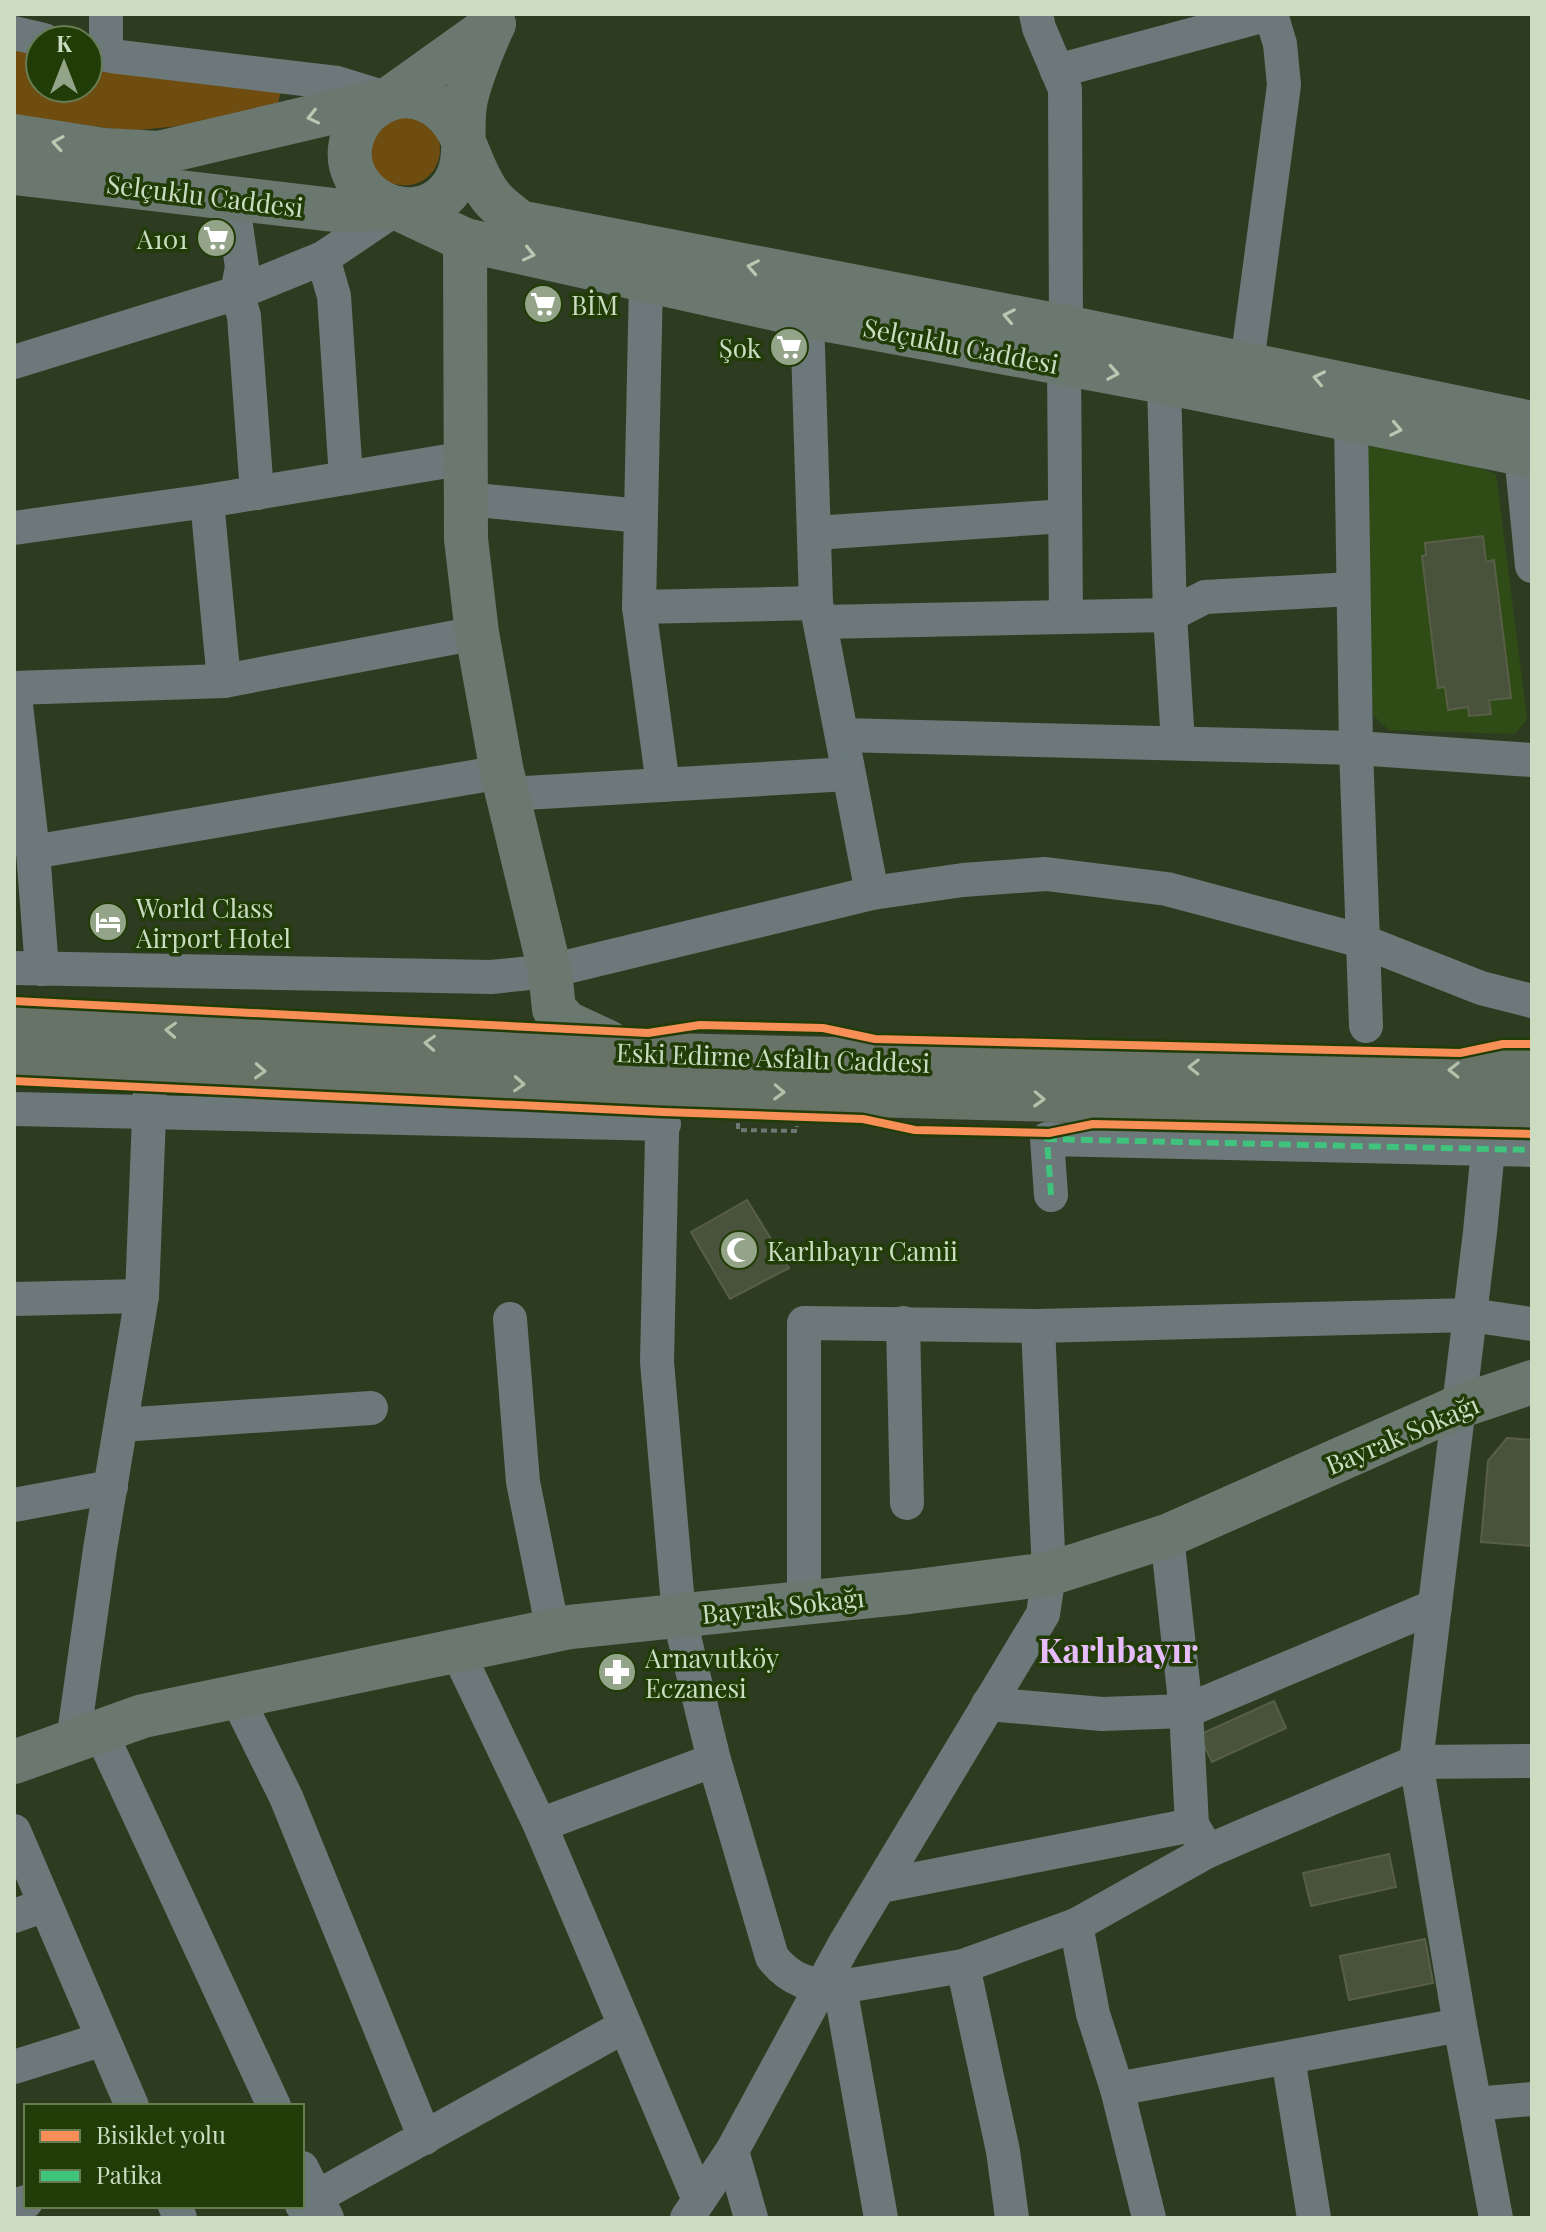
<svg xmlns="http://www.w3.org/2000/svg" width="1546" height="2232" viewBox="0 0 1546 2232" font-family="'Playfair Display',serif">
	<rect width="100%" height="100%" fill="#2d3c20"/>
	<polygon fill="#304c16" points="1373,444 1480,468 1496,474 1527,719 1515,734 1389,730 1373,715 1361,455"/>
	<g fill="#6f4d11">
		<polygon points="14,41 40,48 40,88 88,88 88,61 283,83 278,103 199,124 129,131 14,115"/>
		<path d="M395 117C403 118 413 117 420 120 458 137 438 195 394 184 372 179 370 159 370 140Z"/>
	</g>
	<g fill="#49523a" stroke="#575f46" stroke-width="2">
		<polygon points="1483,536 1486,562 1494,560 1511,698 1489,700 1491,714 1469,716 1468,707 1448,710 1445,687 1438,688 1422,556 1426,555 1425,543"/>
		<polygon points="747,1200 789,1268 730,1299 691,1232"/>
		<polygon points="1507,1438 1532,1440 1532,1546 1481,1542 1488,1461"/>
		<polygon points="1274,1701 1286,1728 1212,1762 1199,1735"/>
		<polygon points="1389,1854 1396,1887 1311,1906 1303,1873"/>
		<polygon points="1425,1939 1433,1983 1349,2000 1340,1956"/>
	</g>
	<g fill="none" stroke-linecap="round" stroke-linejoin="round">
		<polyline stroke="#6d7874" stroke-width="4" stroke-dasharray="6 4" stroke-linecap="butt" points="738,1123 738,1130 797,1131 797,1126"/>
		<g stroke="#6c7879" stroke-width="34">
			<polyline points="1036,14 1039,28 1065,89 1066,327"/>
			<polyline points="14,33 44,40"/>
			<polyline points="88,51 111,56 337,83 389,99"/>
			<polyline points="106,55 106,14"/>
			<polyline points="1057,71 1269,14"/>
			<polyline points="224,197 235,219 242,267 237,293 244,316 257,493"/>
			<polyline points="323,258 334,296 346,478"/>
			<polyline points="646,281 639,607 663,785"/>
			<polyline points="807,316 816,603 872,893"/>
			<polyline points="14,362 237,293 323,258 397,208"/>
			<polyline points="1247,363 1284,85 1280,44 1271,14"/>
			<polyline points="1064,365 1066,617"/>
			<polyline points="1164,382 1170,615 1178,743"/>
			<polyline points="1351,420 1356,748 1366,1026"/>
			<polyline points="1521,454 1532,566"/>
			<polyline points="466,499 641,516"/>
			<polyline points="207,501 224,681"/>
			<polyline points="14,528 207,501 466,458"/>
			<polyline points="815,533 1065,516"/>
			<polyline points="639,607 816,603"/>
			<polyline points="820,622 1170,615 1205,597 1352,589"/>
			<polyline points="14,688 224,681 477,633"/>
			<polyline points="14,688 33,852 42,969"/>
			<polyline points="842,735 1356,748 1532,760"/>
			<polyline points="508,794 848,774"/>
			<polyline points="33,852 502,772"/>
			<polyline points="14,968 491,977 550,971 872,893 963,880 1046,874 1167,889 1362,941 1481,988 1532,1001"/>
			<path d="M663 1090 657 1362 679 1616 714 1760 772 1957C790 1981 811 1986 840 1987L963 1966 1076 1925 1208 1851 1416 1762 1532 1761"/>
			<polyline points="1492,1108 1480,1232 1416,1762 1460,2025 1496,2218"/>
			<polyline points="14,1109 664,1124"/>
			<polyline points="1051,1195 1047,1139 1532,1150"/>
			<polyline points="14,1299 142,1296"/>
			<polyline points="510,1319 523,1482 553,1631"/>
			<polyline points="903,1323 907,1503"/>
			<polyline points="121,1425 371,1408"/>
			<polyline points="14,1505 111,1487"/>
			<polyline points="1167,1536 1186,1711 1192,1825"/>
			<polyline points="804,1602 804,1323 1038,1326 1470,1315 1532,1324"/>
			<polyline points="457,1651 540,1825 699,2200"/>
			<polyline points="236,1696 286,1797 425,2138"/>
			<polyline points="988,1704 1102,1714 1186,1711 1435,1606"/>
			<polyline points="100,1731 274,2106"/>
			<polyline points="73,1741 100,1549 142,1296 151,1065"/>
			<polyline points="540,1825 714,1760"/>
			<polyline points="14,1831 132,2106"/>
			<polyline points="881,1886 1192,1825 1208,1851"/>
			<polyline points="14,1916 45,1905"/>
			<polyline points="1076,1925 1093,2014 1117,2089 1149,2218"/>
			<polyline points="963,1966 1003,2151 1012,2218"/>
			<polyline points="840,1987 881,2218"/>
			<polyline points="1288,2058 1314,2218"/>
			<polyline points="14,2067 103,2039"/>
			<polyline points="1117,2089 1460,2025"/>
			<polyline points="1475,2104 1532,2099"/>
			<polyline points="732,2151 751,2218"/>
			<polyline points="302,2168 327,2218"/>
			<polyline points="302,2205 625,2026"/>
			<polyline points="14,2206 26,2202"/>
			<polyline points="175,2206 180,2218"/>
			<polyline points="687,2218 732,2151 844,1945 1043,1614 1049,1574 1038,1326"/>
		</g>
		<g stroke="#6a7870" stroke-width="44">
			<path d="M493 25C483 49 472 73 466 99 459 130 472 166 448 192 411 233 339 195 351 142 358 110 393 87 425 100 467 116 466 167 492 198 499 207 511 214 519 222L1066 327 1532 423"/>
			<polyline points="14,136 104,150 159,153 389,99 494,24"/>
			<polyline points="14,173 334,210 397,208 465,240 807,316 1164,382 1532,456"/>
			<polyline points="465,240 466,539 477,633 502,772 550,971 554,1009 567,1023 608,1042 623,1054"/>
			<polyline points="14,1762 143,1716 570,1627 909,1592 1049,1574 1167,1536 1458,1407 1532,1382"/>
		</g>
		<g stroke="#687367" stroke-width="44">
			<polyline points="14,1021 623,1054 1258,1069 1532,1072"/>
			<polyline points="14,1057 569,1087 1093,1101 1532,1108"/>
		</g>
		<polyline stroke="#40c37c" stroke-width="6" stroke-dasharray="12 6" stroke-linecap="butt" points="1051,1195 1047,1139 1532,1150"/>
		<g stroke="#223c08" stroke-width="13">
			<g id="cycleway">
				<polyline points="14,1001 648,1033 700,1025 823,1028 875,1039 1460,1053 1503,1044 1532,1044"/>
				<polyline points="14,1081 663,1112 863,1119 915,1130 1049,1133 1093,1124 1532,1134"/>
			</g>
		</g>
		<use href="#cycleway" stroke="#f78f57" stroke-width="8"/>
	</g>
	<defs><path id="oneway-chevron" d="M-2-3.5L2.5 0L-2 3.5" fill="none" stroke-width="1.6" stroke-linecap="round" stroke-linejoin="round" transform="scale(2)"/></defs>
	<g stroke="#b8c8b1">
		<use href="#oneway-chevron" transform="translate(313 117) rotate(167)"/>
		<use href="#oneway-chevron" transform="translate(58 143) rotate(-171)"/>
		<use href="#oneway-chevron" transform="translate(529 254) rotate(13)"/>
		<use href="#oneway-chevron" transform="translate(753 267) rotate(-169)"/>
		<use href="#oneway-chevron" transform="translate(1009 316) rotate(-169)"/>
		<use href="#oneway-chevron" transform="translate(1113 373) rotate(10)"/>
		<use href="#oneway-chevron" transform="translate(1319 378) rotate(-168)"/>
		<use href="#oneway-chevron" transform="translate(1396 429) rotate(11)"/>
	</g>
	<g stroke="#b2c2aa">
		<use href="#oneway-chevron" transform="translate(171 1030) rotate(-177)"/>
		<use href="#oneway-chevron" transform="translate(430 1043) rotate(-177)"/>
		<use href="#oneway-chevron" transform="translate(1194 1067) rotate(-179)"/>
		<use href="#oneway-chevron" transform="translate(1454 1070) rotate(-179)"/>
		<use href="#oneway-chevron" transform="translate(260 1071) rotate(3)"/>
		<use href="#oneway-chevron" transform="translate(519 1084) rotate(3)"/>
		<use href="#oneway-chevron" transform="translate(779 1092) rotate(2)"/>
		<use href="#oneway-chevron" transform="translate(1039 1099) rotate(2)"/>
	</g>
	<defs>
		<g id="supermarket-disc" transform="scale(2)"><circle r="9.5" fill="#94a489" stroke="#223c08"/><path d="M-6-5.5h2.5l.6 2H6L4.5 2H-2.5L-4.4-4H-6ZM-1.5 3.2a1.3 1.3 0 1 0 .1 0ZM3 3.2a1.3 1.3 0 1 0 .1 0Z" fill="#fff"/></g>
		<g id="hotel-disc" transform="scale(2)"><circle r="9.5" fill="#94a489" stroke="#223c08"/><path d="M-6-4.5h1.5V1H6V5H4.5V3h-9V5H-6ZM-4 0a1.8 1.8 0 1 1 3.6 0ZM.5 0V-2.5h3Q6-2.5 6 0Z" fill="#fff"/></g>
		<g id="mosque-disc" transform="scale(2)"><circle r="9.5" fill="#94a489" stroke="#223c08"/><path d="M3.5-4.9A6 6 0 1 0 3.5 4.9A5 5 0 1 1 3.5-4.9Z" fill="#fff"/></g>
		<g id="pharmacy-disc" transform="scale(2)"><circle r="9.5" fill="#94a489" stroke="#223c08"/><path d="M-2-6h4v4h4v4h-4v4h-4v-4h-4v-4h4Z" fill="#fff"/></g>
	</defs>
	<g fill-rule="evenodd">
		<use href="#supermarket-disc" x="216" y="238"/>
		<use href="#supermarket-disc" x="543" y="304"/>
		<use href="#supermarket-disc" x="789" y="347"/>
		<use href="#hotel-disc" x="108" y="922"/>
		<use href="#mosque-disc" x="739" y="1250"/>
		<use href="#pharmacy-disc" x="617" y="1672"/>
	</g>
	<g text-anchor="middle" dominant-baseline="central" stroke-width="7" stroke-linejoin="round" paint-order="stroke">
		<g font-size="26" fill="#cbdcc1" stroke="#223c08">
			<text transform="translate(205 195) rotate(7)">Selçuklu Caddesi</text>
			<text transform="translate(961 345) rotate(11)">Selçuklu Caddesi</text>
			<text transform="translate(773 1057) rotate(2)">Eski Edirne Asfaltı Caddesi</text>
			<text transform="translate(1402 1434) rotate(-23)">Bayrak Sokağı</text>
			<text transform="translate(783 1605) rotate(-6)">Bayrak Sokağı</text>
		</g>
		<g font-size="26" fill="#cbdcc1" stroke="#223c08" text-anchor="start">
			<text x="188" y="238" text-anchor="end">A101</text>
			<text x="571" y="304">BİM</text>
			<text x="761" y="347" text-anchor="end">Şok</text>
			<text x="136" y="907">World Class<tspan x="136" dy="30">Airport Hotel</tspan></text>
			<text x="767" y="1250">Karlıbayır Camii</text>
			<text x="645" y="1657">Arnavutköy<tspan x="645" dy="30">Eczanesi</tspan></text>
		</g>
		<g font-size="34" font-weight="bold" fill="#e6bcfe" stroke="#223c08">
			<text x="1118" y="1649">Karlıbayır</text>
		</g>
	</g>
	<rect width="1546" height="2232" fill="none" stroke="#cbdcc1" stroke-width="32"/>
	<rect x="24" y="2104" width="280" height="104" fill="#223c08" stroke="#667c52" stroke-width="2"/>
	<rect x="40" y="2130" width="40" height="12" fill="#f78f57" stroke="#667c52" stroke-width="2"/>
	<text x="96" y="2144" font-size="24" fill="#cbdcc1">Bisiklet yolu</text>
	<rect x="40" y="2170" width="40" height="12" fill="#40c37c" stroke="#667c52" stroke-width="2"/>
	<text x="96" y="2184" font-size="24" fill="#cbdcc1">Patika</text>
	<g transform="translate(64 64)"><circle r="38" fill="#223c08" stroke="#667c52" stroke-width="2"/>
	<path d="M0-6L14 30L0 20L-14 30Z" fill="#94a489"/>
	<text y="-12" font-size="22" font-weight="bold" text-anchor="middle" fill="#cbdcc1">K</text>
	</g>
</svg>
